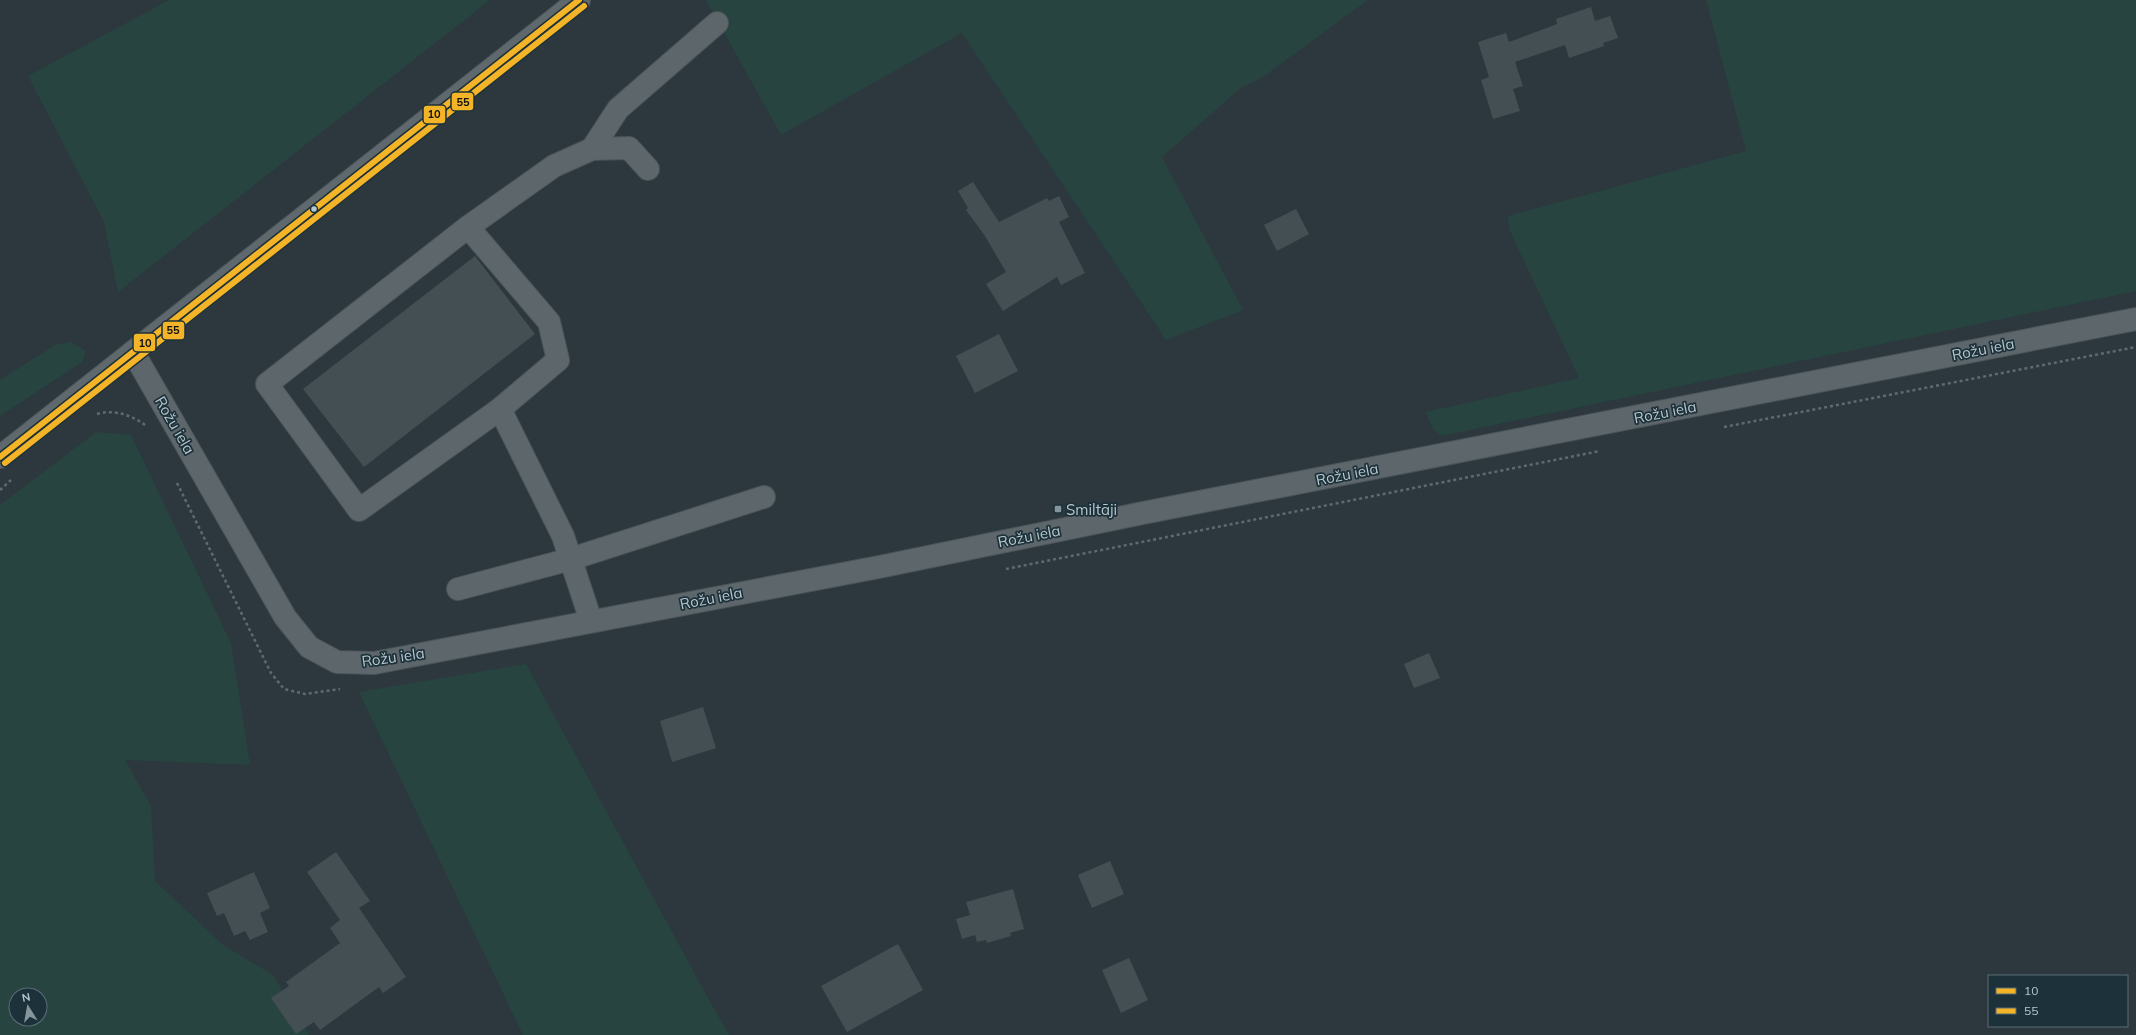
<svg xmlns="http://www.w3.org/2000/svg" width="2136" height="1035" viewBox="0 0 2136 1035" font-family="Mulish,sans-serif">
	<rect width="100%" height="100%" fill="#2c383d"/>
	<g fill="#274440" fill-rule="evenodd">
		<polygon points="169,0 490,0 118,292 104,222 28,76"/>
		<polygon points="706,0 1368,0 1260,79 1242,87 1162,157 1243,310 1166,340 962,33 781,135"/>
		<polygon points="1706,0 2136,0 2136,291 1441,436 1432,428 1426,412 1579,378 1509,229 1508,216 1746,151"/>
		<polygon points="71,342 86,351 82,362 0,416 0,380 55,345"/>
		<path d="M96 432 131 435 231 643 250 765 125 760 151 806 155 881 223 945 273 975 309 1035H0V505ZM16 995H40V1019H16Z"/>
		<polygon points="526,664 702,987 729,1035 523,1035 359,692"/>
	</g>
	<g fill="#444f53">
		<polygon points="1591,7 1595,21 1610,16 1618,38 1603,43 1604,46 1569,58 1565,45 1515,62 1523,86 1513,89 1520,111 1493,119 1481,80 1489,77 1478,42 1506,33 1509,42 1557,24 1556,19"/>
		<polygon points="973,182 999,222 1047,198 1049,201 1059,196 1069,217 1059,222 1085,273 1061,285 1057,277 1003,311 986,284 1006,272 985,236 966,210 968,208 958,191"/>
		<polygon points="1296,209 1309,234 1277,251 1264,225"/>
		<polygon points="475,256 535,334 364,467 303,389"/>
		<polygon points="999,334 1018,371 975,393 956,356"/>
		<polygon points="1429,653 1440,678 1414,688 1404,664"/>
		<polygon points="703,707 716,748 672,762 660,721"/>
		<polygon points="336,852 370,901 359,908 406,977 383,993 379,987 320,1030 314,1022 296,1034 271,998 289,986 286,982 340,943 330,928 340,920 307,872"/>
		<polygon points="1110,861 1124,894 1092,908 1078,875"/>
		<polygon points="254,872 270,908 260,913 268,932 250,940 245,931 234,936 224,913 217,916 207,893"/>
		<polygon points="1013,889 1024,929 1010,933 1011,936 987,943 986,940 977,942 975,935 962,939 956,919 970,915 966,902"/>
		<polygon points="898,944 923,990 847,1032 821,986"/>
		<polygon points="1129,958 1148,1000 1121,1013 1102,970"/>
	</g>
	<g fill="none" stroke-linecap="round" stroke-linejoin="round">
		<g stroke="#4a5357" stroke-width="24">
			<g id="minor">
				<polyline points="592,149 618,109 717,23"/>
				<polyline points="468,227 549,322 558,360 500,409 359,510 267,384 468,227 554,166 592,149 629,148 648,169"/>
				<polyline points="133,352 285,617 309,647 337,662 374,663 879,567 1148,512 2136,319"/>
				<polyline points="500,409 563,536 591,621"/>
				<polyline points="458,589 571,559 764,497"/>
			</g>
		</g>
		<g stroke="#4a5459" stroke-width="24">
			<polyline id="major" points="0,457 579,0"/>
		</g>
		<g stroke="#606a6d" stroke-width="2.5" stroke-dasharray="3 3" stroke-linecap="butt">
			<path d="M97 414C114 409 131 415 145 425"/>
			<polyline points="1724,427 2136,347"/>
			<polyline points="177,483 271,673 284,689 305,694 340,689"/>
			<polyline points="0,490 11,480"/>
			<polyline points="1006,569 1600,451"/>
		</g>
		<use href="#minor" stroke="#5d666a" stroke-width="22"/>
		<use href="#major" stroke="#5f686c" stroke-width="22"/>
		<g stroke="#1d313a" stroke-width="9">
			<polyline id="bus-1" points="0,457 579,0"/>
		</g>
		<g stroke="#1d313a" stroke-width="9">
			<polyline id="bus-2" points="5,463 584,6"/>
		</g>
		<use href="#bus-1" stroke="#f4b427" stroke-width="6"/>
		<use href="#bus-2" stroke="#f4b427" stroke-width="6"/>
	</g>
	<circle fill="#b6c6ce" stroke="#1d313a" stroke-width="1.5" cx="314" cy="209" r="3.5"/>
	<rect fill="#86949b" stroke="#1d313a" stroke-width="1.5" x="1054" y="505" width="8" height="8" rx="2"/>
	<g text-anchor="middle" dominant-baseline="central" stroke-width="3.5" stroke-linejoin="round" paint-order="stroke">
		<g font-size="15" fill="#b6c6ce" stroke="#1d313a">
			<text transform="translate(1983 349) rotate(-11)">Rožu iela</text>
			<text transform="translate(1665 412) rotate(-11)">Rožu iela</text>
			<text transform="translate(175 425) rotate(60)">Rožu iela</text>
			<text transform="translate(1347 474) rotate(-11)">Rožu iela</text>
			<text transform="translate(1029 536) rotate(-11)">Rožu iela</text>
			<text transform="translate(711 598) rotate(-11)">Rožu iela</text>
			<text transform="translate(393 657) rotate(-8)">Rožu iela</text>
		</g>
		<g font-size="15" fill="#b6c6ce" stroke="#1d313a" text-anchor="start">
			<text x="1066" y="509">Smiltāji</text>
		</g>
	</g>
	<g stroke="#1d313a" stroke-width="1.5">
		<rect x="451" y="92" width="23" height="19" rx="4" fill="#f4b427"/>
		<rect x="423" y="105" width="23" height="19" rx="4" fill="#f4b427"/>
		<rect x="162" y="321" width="23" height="19" rx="4" fill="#f4b427"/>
		<rect x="133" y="333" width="23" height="19" rx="4" fill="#f4b427"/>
	</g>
	<g font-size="11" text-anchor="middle" font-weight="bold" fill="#111">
		<text x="463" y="106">55</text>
		<text x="434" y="118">10</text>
		<text x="173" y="334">55</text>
		<text x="145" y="347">10</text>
	</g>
	<rect x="1988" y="975" width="140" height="52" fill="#1d313a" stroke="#5a6d75"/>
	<rect x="1996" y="988" width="20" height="6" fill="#f4b427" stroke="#5a6d75"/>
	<text x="2024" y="995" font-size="12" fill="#b6c6ce">10</text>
	<rect x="1996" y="1008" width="20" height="6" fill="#f4b427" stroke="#5a6d75"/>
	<text x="2024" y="1015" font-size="12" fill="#b6c6ce">55</text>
	<g transform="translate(28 1007) rotate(349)"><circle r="19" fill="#1d313a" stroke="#5a6d75"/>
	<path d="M0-3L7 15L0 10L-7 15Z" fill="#86949b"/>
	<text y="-6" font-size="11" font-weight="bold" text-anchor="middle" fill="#b6c6ce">N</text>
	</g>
</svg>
